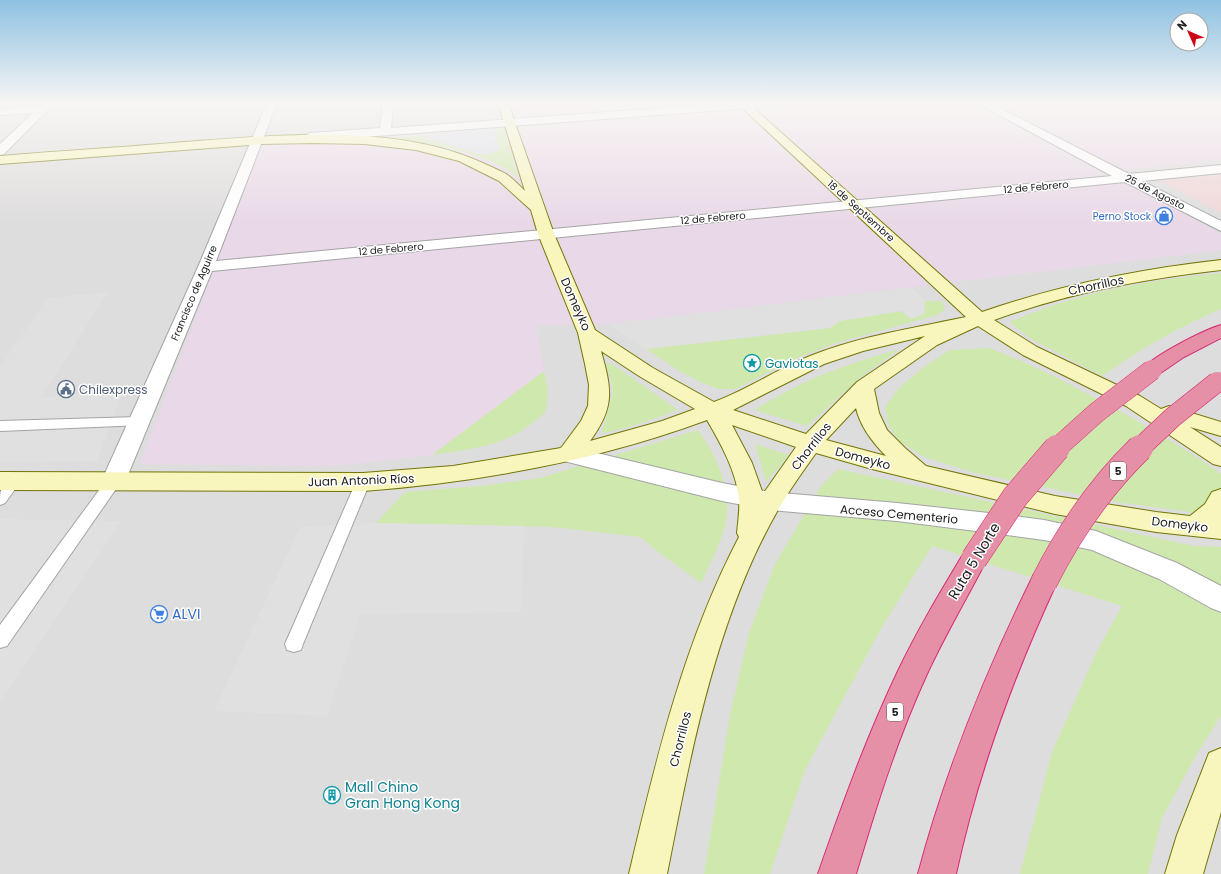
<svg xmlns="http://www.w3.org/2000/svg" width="1221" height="874" viewBox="0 0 1221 874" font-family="Poppins,sans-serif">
	<rect width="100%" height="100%" fill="#f0ece6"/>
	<rect fill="#dedddd" x="0" y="103" width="1221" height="771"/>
	<polygon fill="#f0d6d7" points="1221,175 1221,212 1159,181"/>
	<polygon fill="#e9d8e7" points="511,103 1221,103 1221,160 1108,172 1221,234 1221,250 609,324 536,325 544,371 432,455 334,466 140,464 260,146 519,128"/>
	<g fill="#cfe8ae">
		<path d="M493 129H504L519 180C496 153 421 141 387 138L431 135 424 138 479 154C487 155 493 154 500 148Z"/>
		<path d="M1221 273V309C1178 327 1140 350 1102 376L1031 339 1009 322C1028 315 1047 307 1067 301 1117 286 1169 278 1221 273Z"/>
		<polygon points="925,301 941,301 945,306 943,311 937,315 836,343 800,357 735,389 719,389 698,381 678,370 646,349 830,328 840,321 901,311 924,314"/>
		<path d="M989 348C1021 360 1050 374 1080 390 1129 415 1176 442 1221 474V515L1205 514 1116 502 975 473 924 457 899 441 888 424 885 407 899 388 925 366 950 350Z"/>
		<path d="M899 349 862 376 807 426 755 410C801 380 847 364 899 349Z"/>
		<path d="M607 363 612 364 678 410C654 419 631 427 605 433L602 431 613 393 611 380 606 365Z"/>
		<path d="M544 371 548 391 546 411C511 446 479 448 432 455Z"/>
		<path d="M698 430C719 459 735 497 723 533 718 550 708 567 701 583L657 551 640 537 552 527 376 523 405 492 481 486 540 478Z"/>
		<polygon points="755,444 789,455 766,482"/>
		<polygon points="838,469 1194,546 1221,547 1221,716 1199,750 1162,818 1148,874 1020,874 1052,752 1097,651 1122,606 932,546 882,627 805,770 770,874 704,874 730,715 749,633 775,564 821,486"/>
	</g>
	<g fill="#e0e0e0">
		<polygon points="911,287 925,301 924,314 911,319 901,311 840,321 830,328 646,349 609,324"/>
		<polygon points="108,292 41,398 124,389 97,461 0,462 0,367 47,298"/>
		<polygon points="0,519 122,521 0,701"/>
		<polygon points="376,523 524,526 521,612 361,614 327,716 214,711 300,527"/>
	</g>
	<polygon fill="#dadbe6" points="493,129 500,148 496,152 488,154 479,154 424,137 431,135"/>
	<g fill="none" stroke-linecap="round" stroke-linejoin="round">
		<g stroke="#a4a4a4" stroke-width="2">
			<g id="lane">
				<polygon points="138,417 143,419 145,422 143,425 0,431 0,421"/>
				<path d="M14 476 19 477 21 481 5 503 0 505C0 492 0 480 14 476Z"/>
				<polygon points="113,477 118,478 120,482 118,486 7,646 0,648 0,625 108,478"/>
				<polygon points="363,477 368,478 370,482 303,644 301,650 294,652 287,650 285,644 356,482 358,478"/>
			</g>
		</g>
		<g stroke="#a4a4a4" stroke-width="2">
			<g id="street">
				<polygon points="44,103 55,103 4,154 0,155 0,144 33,113 0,115 0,109 41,106"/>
				<polygon points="267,103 277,103 216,261 1112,176 977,103 990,103 1129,174 1221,165 1221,173 1142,181 1221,221 1221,231 1125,182 212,271 125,482 121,488 113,491 105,488 101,482 198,267"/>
				<polygon points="383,103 393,103 391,128 730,103 781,103 776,106 310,141 304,137 310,133 380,128"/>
				<polygon points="568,446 722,483 770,492 897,503 1007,515 1044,520 1096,531 1177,563 1221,586 1221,612 1211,608 1159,579 1092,550 1044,540 1007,535 897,521 770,510 722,501 560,460 557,454 560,448"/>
			</g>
		</g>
		<g stroke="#727508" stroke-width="2">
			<g id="secondary">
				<path d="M498 103H508L554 234 595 330 653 368 714 402C747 390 777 369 810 356 860 336 914 328 966 317L737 103H748L982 312C1060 285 1139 269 1221 260V270C1142 279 1069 293 994 320L1037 347 1140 396 1161 409 1169 406 1221 422V436L1190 427 1221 447V466L1213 464 1126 406 1023 355 978 326 937 345 874 389 879 413 887 430 905 448 926 466 1055 496 1156 512 1190 516 1205 504 1212 492 1221 489V539L1156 532 1055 514 872 469 816 453C803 471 790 489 779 508 716 617 691 752 667 874H629C656 759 684 642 739 537L737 533C738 522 740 510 739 498 736 471 721 444 707 420 596 461 481 482 363 491L0 490V472L363 473 453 466 561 448 581 421 588 406 589 385 585 364 578 333 538 234 531 210 499 181 459 161 416 150 365 144 312 143 261 144 0 164V156C57 151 114 148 172 143 269 136 395 121 485 164 493 168 502 171 509 176 515 181 520 186 525 191ZM925 336 857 382 806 434 733 410 824 364 863 351ZM601 351 639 376 695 409 662 421 590 441C615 407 612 390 601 351ZM856 408C860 426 873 443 886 456L826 440ZM732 425 796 447 763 494 752 463Z"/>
				<polygon points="1221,748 1221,812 1203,874 1165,874 1177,835 1209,753"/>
			</g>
		</g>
		<g stroke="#d62b73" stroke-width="2">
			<g id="highway">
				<path d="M1221 325V338L1184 357 1159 374 1152 376 1145 374 1142 370C1152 356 1204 330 1221 325Z"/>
				<path d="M974 548 983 551 987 559C967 598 945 635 927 674 897 739 876 807 856 874H818C842 805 867 736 898 671 918 629 941 591 965 551Z"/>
				<path d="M1044 571 1054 574 1057 582C1013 677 978 772 956 874H918C946 769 986 671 1034 574Z"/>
			</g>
		</g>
		<use href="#lane" fill="#fff" fill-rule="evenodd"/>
		<use href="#street" fill="#fff" fill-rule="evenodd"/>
		<use href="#secondary" fill="#f8f6bc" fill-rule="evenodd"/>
		<use href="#highway" fill="#e590a7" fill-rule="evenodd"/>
		<g stroke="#d62b73" stroke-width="21" stroke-linecap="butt">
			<g id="highway-bridge-far1">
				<polyline points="1056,449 1096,413 1152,370"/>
				<polyline points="1139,449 1173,417 1217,382"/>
			</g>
		</g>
		<g stroke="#d62b73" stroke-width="27" stroke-linecap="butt">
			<g id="highway-bridge">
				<polyline points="974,559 1015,497 1057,448"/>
				<path d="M1044 582C1069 532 1100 487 1140 448"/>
			</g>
		</g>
		<use href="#highway-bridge-far1" stroke="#e590a7" stroke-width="20"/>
		<use href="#highway-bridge" stroke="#e590a7" stroke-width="26"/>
	</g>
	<linearGradient id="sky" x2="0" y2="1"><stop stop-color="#8ec1e3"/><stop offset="0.46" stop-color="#f8f6f4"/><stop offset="1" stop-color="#f8f6f4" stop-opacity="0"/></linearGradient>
	<rect width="1221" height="225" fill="url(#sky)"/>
	<defs>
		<g id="shop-ring" transform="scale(0.9)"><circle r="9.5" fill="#fff" stroke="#3f7fe0" stroke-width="1.5"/><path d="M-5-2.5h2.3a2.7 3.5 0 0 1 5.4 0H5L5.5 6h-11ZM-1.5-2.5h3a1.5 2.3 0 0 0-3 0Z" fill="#3f7fe0"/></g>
		<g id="sight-ring" transform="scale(0.9)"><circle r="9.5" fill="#fff" stroke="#0f9aa8" stroke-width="1.5"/><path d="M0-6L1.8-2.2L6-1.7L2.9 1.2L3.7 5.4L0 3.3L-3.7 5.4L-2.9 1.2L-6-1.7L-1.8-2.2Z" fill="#0f9aa8"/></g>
		<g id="civic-ring" transform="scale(0.9)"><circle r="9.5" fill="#fff" stroke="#5c6f8a" stroke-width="1.5"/><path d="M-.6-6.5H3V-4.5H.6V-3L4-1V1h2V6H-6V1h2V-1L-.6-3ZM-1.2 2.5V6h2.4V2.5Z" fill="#5c6f8a"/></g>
		<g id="supermarket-ring" transform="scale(0.9)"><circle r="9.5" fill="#fff" stroke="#3f7fe0" stroke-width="1.5"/><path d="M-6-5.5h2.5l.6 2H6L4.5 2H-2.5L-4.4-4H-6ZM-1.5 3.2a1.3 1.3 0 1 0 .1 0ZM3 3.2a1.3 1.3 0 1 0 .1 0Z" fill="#3f7fe0"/></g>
		<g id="building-ring" transform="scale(0.9)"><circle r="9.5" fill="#fff" stroke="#0f9aa8" stroke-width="1.5"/><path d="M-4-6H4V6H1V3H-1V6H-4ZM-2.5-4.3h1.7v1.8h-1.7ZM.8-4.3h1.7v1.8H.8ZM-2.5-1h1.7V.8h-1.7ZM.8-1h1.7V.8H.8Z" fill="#0f9aa8"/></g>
	</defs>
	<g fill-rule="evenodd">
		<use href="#shop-ring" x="1164" y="216"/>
		<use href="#sight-ring" x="752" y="363"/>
		<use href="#civic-ring" x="66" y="389"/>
		<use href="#supermarket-ring" x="159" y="614"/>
		<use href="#building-ring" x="332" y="795"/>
	</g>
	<g text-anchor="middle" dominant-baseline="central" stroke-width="3" stroke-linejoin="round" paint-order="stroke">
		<g font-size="10" fill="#202020" stroke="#fff">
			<text transform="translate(1036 187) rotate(-5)">12 de Febrero</text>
			<text transform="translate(1155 192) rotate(27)">25 de Agosto</text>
			<text transform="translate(861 211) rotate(42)">18 de Septiembre</text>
			<text transform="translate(713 218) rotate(-5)">12 de Febrero</text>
			<text transform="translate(391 249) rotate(-5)">12 de Febrero</text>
			<text transform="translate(194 293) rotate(-67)">Francisco de Aguirre</text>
		</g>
		<g font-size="10" fill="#366cbe" stroke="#fff" text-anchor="end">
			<text x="1151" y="216">Perno Stock</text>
		</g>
		<g fill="#fff" stroke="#636363" stroke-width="1">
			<rect x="1110" y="462" width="16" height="18" rx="3"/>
			<rect x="887" y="703" width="16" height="18" rx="3"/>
		</g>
		<g font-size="11" font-weight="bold" fill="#202020">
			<text x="1118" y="471">5</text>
			<text x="895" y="712">5</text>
		</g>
		<g font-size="12" fill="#202020" stroke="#fff">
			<text transform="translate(1096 285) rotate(-12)">Chorrillos</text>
			<text transform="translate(576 304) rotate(66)">Domeyko</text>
			<text transform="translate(811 446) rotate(-52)">Chorrillos</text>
			<text transform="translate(863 458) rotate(15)">Domeyko</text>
			<text transform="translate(361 480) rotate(-2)">Juan Antonio Ríos</text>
			<text transform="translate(899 514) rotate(5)">Acceso Cementerio</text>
			<text transform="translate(1180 524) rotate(7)">Domeyko</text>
			<text transform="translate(680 739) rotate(-76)">Chorrillos</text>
		</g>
		<g font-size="12" fill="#0d838f" stroke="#fff" text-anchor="start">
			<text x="765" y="363">Gaviotas</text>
		</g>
		<g font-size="12" fill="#4e5e75" stroke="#fff" text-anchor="start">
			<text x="79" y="389">Chilexpress</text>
		</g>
		<g font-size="14" fill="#202020" stroke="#fff">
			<text transform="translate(974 561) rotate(-59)">Ruta 5 Norte</text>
		</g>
		<g font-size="14" fill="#366cbe" stroke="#fff" text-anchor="start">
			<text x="172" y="614">ALVI</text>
		</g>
		<g font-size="14" fill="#0d838f" stroke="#fff" text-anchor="start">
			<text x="345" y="787">Mall Chino<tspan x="345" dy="16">Gran Hong Kong</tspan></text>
		</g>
	</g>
	<g transform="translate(1189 32) rotate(315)"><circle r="19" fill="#ffffff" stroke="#a6a6a6"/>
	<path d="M0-3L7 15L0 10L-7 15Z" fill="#ca0615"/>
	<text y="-6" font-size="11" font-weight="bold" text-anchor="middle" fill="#202020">N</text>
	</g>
</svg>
